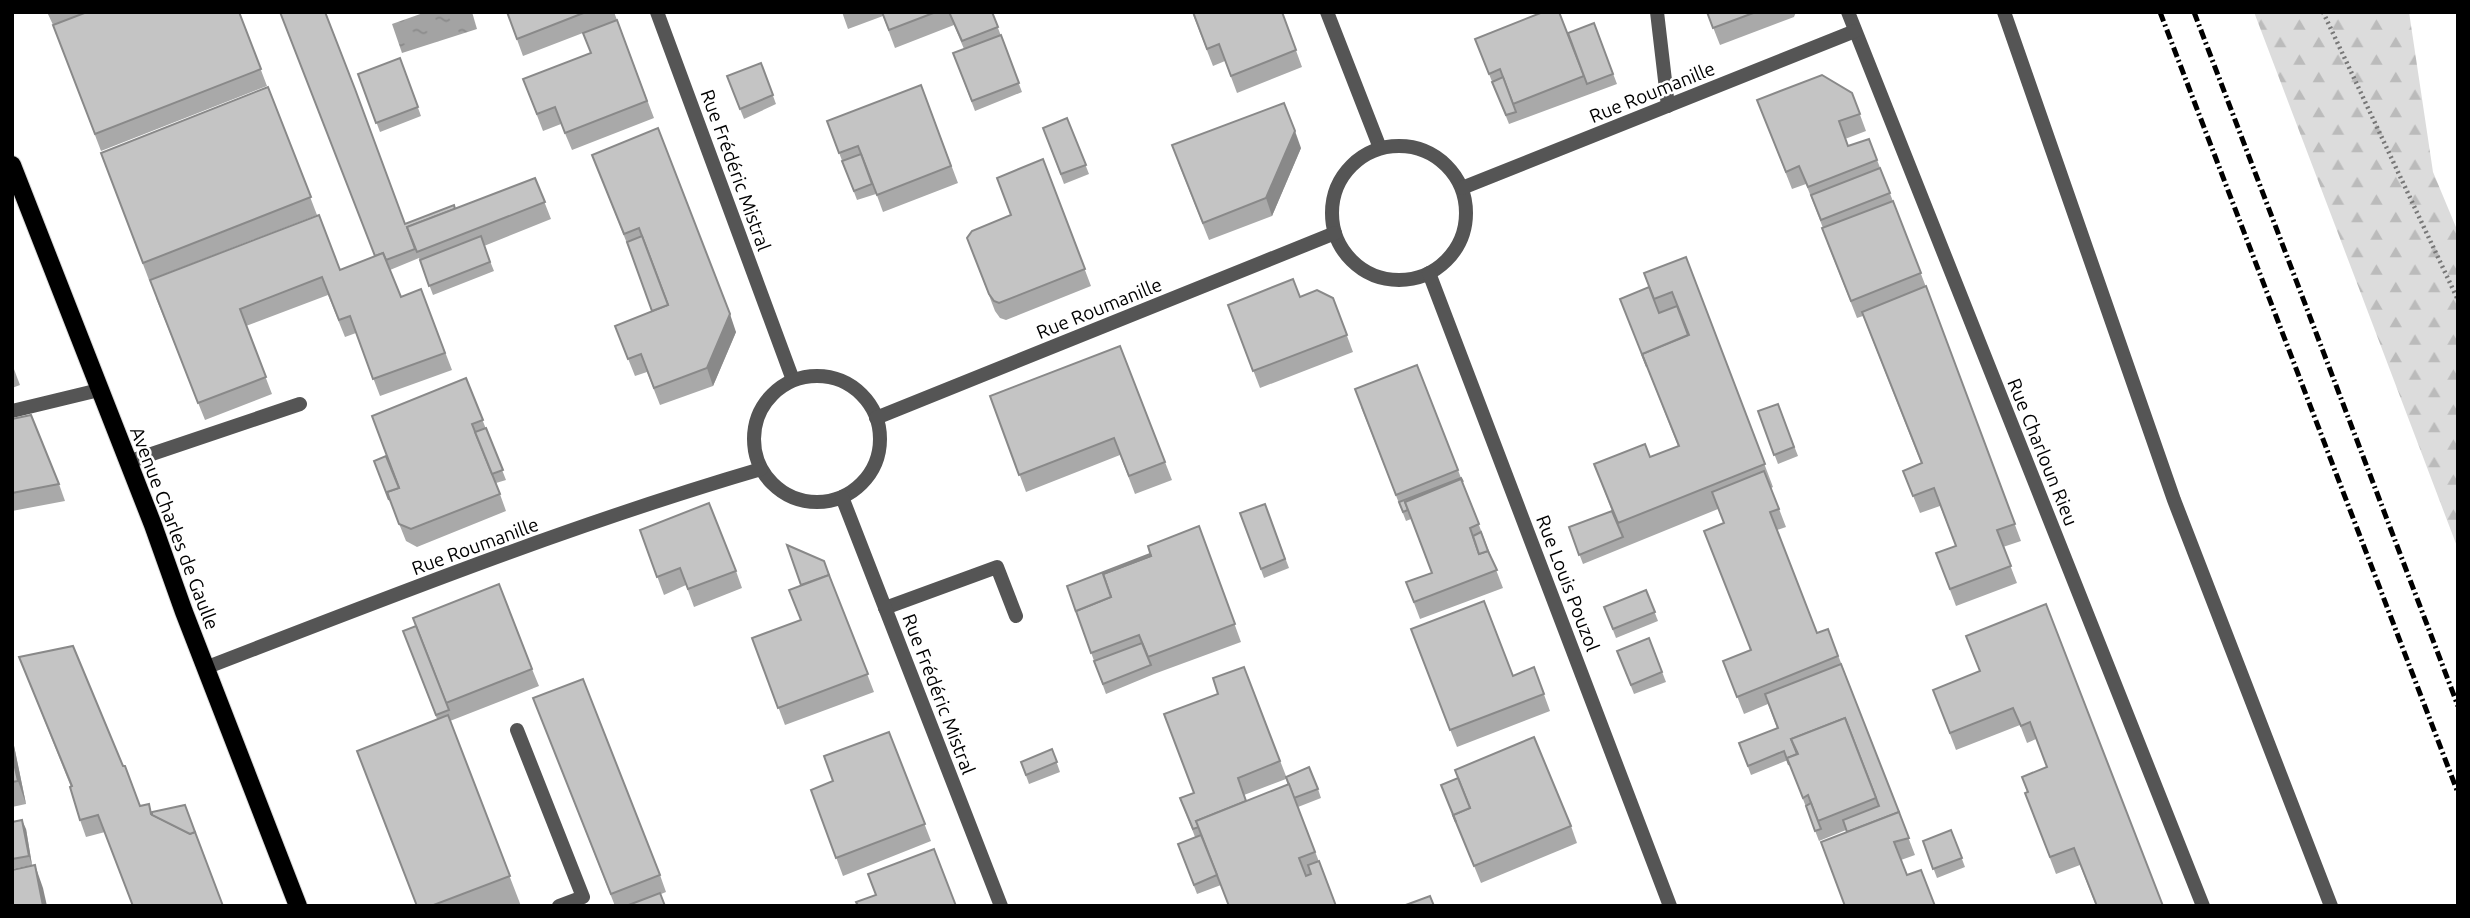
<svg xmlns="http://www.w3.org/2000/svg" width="2470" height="918" viewBox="0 0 2470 918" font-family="Ubuntu,sans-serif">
	<defs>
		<pattern id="forest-firs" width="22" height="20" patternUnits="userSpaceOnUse" patternTransform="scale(1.75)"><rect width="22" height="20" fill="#dcdcdc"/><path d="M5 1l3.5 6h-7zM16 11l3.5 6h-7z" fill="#bbb"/></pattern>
		<pattern id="water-ripples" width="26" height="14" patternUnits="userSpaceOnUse" patternTransform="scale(1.75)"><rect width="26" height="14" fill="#a3a3a3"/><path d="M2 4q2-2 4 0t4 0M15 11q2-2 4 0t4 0" fill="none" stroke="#8b8b8b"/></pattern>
	</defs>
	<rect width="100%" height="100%" fill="#fff"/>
	<polygon fill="url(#forest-firs)" points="2254,12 2409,12 2433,172 2458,232 2458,549"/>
	<polygon fill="url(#water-ripples)" points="426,12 472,12 477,29 402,53 392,24"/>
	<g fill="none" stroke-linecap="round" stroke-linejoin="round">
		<g stroke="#dbdbdb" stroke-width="20">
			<polyline id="primary" points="12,165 153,525 184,612 298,906"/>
		</g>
		<polyline stroke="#777" stroke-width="4.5" stroke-dasharray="2 3.5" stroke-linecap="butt" points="2323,12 2458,300"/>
		<g stroke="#555" stroke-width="14">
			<polyline points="1657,12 1668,106"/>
			<polyline points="2004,12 2174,500 2331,906"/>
			<polyline points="128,462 300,404"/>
			<polyline points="885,608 997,567 1016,616"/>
			<polyline points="517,730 583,897 559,906"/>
		</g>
		<g stroke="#555" stroke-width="14">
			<polyline points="657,12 793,380"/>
			<polyline points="1327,12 1380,148"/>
			<polyline points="1848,12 2203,906"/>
			<circle cx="1399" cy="213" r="67"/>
			<polyline points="1462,188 1855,31"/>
			<polyline points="1429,273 1670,906"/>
			<circle cx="817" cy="439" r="63"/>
			<polyline points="12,411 99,390"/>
			<polyline points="876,418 1335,233"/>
			<polyline points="842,497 1001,906"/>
			<path d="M205 668C389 597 573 524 761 469"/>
		</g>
		<use href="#primary" stroke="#000" stroke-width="18"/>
		<g stroke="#000" stroke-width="5" stroke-dasharray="10 3.5 2 3.5" stroke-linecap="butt">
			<polyline points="2160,12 2458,793"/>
			<polyline points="2194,12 2458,706"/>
		</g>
	</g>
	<g fill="#a9a9a9" fill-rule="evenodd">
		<polygon points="47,12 239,12 267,86 101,151 54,27"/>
		<polygon points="507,12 614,12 654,118 572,150 561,124 543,131 523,79 591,53 588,31 523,56"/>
		<polygon points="842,12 992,12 1022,92 975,111 953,53 964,49 954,25 895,48 883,16 848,29"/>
		<polygon points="1192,12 1282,12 1302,67 1237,93 1225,61 1213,66"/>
		<polygon points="1707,12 1796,12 1794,17 1720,45"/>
		<polygon points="1594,23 1617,84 1509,124 1475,39 1571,42"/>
		<polygon points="400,58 421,116 380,132 358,74"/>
		<polygon points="761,63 776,104 744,119 727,76"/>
		<polygon points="921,85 958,183 883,212 865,163 876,194 857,200 827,121"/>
		<polygon points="268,87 317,215 149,280 101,153"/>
		<polygon points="1852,93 1866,131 1845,139 1848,146 1869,139 1926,287 2021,541 2003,547 2017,583 1956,606 1936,553 1956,546 1940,506 1920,513 1903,471 1921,463 1863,316 1857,318 1828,245 1823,228 1806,184 1792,189 1757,100"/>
		<polygon points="1067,118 1089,174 1064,184 1043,128"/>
		<polygon points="1301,148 1272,216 1209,240 1178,162"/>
		<polygon points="592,155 736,332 713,386 660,405 647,372 635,376 615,326 652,311 630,251"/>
		<polygon points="1043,159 1091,286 1006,320 1000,318 995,311 967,238 1011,215 997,178"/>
		<polygon points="535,178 551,219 484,246 494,271 433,295 419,258 390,270 401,297 421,289 452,370 380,396 356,333 345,337 328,295 246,326 272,394 205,420 156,298 340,270 375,256 405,224 455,209"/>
		<polygon points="1686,257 1773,487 1771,488 1786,527 1777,530 1817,633 1828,629 1915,855 1901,860 1907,875 1935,906 1847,832 1846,830 1819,841 1788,760 1751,775 1739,743 1777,728 1768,704 1744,714 1723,661 1750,650 1724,523 1718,509 1583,564 1569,527 1612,511 1594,464 1650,457 1678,446 1620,299 1649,287 1644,273"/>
		<polygon points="1300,297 1333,298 1353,352 1260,388 1228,305"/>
		<polygon points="1120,346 1172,480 1135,494 1120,455 1026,492 990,396"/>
		<polygon points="12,364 20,385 12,388"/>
		<polygon points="466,378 506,480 496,483 506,511 417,547 406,541 374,461 386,456"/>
		<polygon points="1778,404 1798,456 1778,464 1758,411"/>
		<polygon points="1361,407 1458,470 1503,588 1420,619 1406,582 1432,573 1411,519 1406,521"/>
		<polygon points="12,419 59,484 65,501 12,511"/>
		<polygon points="1265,504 1289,568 1264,578 1240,513"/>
		<polygon points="1199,526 1241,642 1154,674 1154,673 1154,674 1106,694 1067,586 1150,554"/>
		<polygon points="640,530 736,571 742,588 694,607 686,585 664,595"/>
		<polygon points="824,561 874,692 785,725 752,638 800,620 801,585"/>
		<polygon points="1646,590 1658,621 1616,638 1604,607"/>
		<polygon points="403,631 532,669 539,686 450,721 521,906 417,906 357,751 437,719"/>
		<polygon points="1966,636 2163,906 2096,906 2080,865 2056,874 2025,793 2027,792 2022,777 2047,767 2036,739 2027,743 2020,725 1956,750 1933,690 1980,671"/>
		<polygon points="1649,638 1666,682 1634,694 1617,651"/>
		<polygon points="73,646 105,832 86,837 80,820 71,787 19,657"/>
		<polygon points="1417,646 1513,676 1534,667 1550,711 1457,747"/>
		<path d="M1244 667 1286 776 1318 789 1321 798 1298 807 1336 906 1221 885 1197 894 1178 844 1195 837 1180 798 1194 793 1218 694ZM1286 779 1288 785 1246 801 1244 795Z"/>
		<polygon points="533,698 660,875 666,892 661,894 665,906 615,906"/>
		<polygon points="889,732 931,841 843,876 811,790 833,782"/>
		<polygon points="12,736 26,804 12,807"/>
		<polygon points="1052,749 1060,772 1029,784 1021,762"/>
		<polygon points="1441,785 1571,826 1577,843 1481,883"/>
		<polygon points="12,822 26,829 32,865 12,869"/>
		<polygon points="1951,830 1965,867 1937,878 1923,841"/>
	</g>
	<g fill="#898989">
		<polygon points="1295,131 1301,148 1272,216 1266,198"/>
		<polygon points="730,314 736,332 713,386 707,368"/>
		<polygon points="12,736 26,804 18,781 12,754"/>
		<polygon points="22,820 26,829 32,865 29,856"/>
		<polygon points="35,865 43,888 47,906 43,906"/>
	</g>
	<g fill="#c4c4c4" stroke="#898989" stroke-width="2">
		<polygon points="87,12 239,12 261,69 95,134 53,25"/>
		<polygon points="280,12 325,12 355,89 405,224 454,205 455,209 407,227 415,249 386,260 383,253 375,256"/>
		<polygon points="507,12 586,12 517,39"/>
		<polygon points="882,12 936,12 889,30"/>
		<polygon points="949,12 992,12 998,27 962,41"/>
		<polygon points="1193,12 1282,12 1296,50 1231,76 1219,44 1207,49"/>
		<polygon points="1543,12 1559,12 1584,76 1513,104 1500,69 1489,74 1475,39"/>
		<polygon points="1707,12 1756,12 1713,28"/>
		<polygon points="617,20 647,101 565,133 555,107 537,114 523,79 591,53 583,33"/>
		<polygon points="1594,23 1613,74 1587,84 1568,33"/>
		<polygon points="1001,35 1019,83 972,101 953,53"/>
		<polygon points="400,58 418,107 376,123 358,74"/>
		<polygon points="761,63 773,95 740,109 727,76"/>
		<polygon points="1822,75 1852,93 1860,114 1839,121 1848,146 1869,139 1877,160 1808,187 1799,166 1786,172 1757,100"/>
		<polygon points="1503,77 1516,112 1506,115 1492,82"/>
		<polygon points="921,85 951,166 877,195 858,146 839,153 827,121"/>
		<polygon points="268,87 311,197 143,263 101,153"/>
		<polygon points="1284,103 1295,131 1266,198 1203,223 1172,145"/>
		<polygon points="1067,118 1086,165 1061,174 1043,128"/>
		<polygon points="658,128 730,314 707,368 654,388 641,354 628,359 615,326 668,305 639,228 624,234 592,155"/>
		<polygon points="861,154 872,184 854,191 842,161"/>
		<polygon points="1043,159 1085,269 999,303 994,301 989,294 967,238 972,231 1011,215 997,178"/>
		<polygon points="1880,168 1890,193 1821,220 1811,195"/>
		<polygon points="535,178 545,202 417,252 407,227"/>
		<polygon points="1893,201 1921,273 1851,301 1822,228"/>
		<polygon points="319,215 340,270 383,253 401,297 421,289 445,353 373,379 350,316 339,320 322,277 240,309 266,377 198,403 150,280"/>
		<polygon points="481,236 490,262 429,286 420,260"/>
		<polygon points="642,236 668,305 652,311 627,242"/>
		<polygon points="1686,257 1765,464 1618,523 1594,464 1645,444 1650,457 1679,446 1642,354 1689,335 1672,292 1654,299 1644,273"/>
		<polygon points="1293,279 1300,297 1317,290 1333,298 1347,335 1253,371 1228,305"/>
		<polygon points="1926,286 2015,524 1997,530 2011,566 1950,589 1936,553 1956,546 1934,488 1913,496 1903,471 1922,463 1862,312"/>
		<polygon points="1649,287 1659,313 1677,306 1688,335 1642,354 1647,367 1620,299"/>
		<polygon points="1120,346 1165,462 1129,476 1114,438 1019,475 990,396"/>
		<polygon points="1417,365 1458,470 1396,495 1355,389"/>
		<polygon points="466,378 483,420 472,424 500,494 411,529 399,524 387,492 399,488 372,416"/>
		<polygon points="1778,404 1794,447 1774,455 1758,411"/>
		<polygon points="31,415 59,484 12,493 12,419"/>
		<polygon points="486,428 503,470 492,474 475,432"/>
		<polygon points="386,456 399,488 387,492 389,500 374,461"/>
		<polygon points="1764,471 1779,509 1770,512 1817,633 1828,629 1838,656 1737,697 1723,661 1751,650 1704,531 1724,523 1712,492"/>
		<polygon points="1461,478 1463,482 1461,479 1405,502 1408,510 1403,512 1399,502"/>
		<polygon points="1461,479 1479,524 1470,528 1479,554 1488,551 1497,570 1414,602 1406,582 1432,573 1405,502"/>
		<polygon points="709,503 736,571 688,589 680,568 657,577 640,530"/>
		<polygon points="1265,504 1285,559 1261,569 1240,513"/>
		<polygon points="1612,511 1623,537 1579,555 1569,527"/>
		<polygon points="1199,526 1235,624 1148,657 1139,635 1091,653 1076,611 1111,597 1103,574 1151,556 1148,546"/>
		<polygon points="1481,532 1488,551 1479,554 1473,536"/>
		<polygon points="787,545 824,561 829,575 801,585"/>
		<polygon points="1150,554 1151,556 1103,574 1111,597 1076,611 1076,612 1067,586"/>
		<polygon points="829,575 868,674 778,708 752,638 801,620 789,590"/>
		<polygon points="499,584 532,669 446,703 413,618"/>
		<polygon points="1646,590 1655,612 1613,629 1604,607"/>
		<polygon points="1484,601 1513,676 1534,667 1544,694 1450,730 1411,629"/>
		<polygon points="2046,604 2163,906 2097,906 2074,848 2050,857 2025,793 2028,792 2022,777 2047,767 2030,722 2021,726 2013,708 1950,733 1933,690 1980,671 1966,636"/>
		<polygon points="416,626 449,710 436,715 403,631"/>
		<polygon points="1649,638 1662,672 1631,685 1617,651"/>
		<polygon points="1142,643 1151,665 1103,684 1094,661"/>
		<polygon points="73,646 123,766 125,766 140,806 149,804 151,814 190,834 195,832 223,906 133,906 98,815 80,820 70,787 72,786 19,657"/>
		<polygon points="1841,664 1899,812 1847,832 1843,820 1879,806 1845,718 1791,739 1797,754 1787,758 1789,765 1784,751 1748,766 1739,743 1778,728 1765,694"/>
		<polygon points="1244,667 1280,761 1238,778 1246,801 1196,821 1199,827 1193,829 1180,798 1194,793 1164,714 1218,694 1213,678"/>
		<polygon points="583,679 660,875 611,894 533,698"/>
		<polygon points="448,715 510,876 431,906 417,906 357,751"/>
		<polygon points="1845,718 1876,798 1818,821 1808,795 1803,798 1787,758 1798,754 1791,739"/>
		<polygon points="889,732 925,824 836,858 811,790 833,781 824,756"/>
		<polygon points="1534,737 1571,826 1474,866 1453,815 1470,808 1455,770"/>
		<polygon points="1052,749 1057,762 1026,775 1021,762"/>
		<polygon points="12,754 18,781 12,782"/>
		<polygon points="1309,767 1318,789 1294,798 1286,777"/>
		<polygon points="1458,778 1470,808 1453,815 1456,822 1441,785"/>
		<polygon points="1289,784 1315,852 1299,858 1306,876 1311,874 1308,865 1319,861 1336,906 1229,906 1196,821"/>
		<polygon points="1811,803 1821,829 1815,831 1806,806"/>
		<polygon points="185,805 195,832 190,834 152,815 152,812"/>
		<polygon points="1899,812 1909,838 1894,842 1907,875 1921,870 1935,906 1845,906 1821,842"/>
		<polygon points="22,820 29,856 12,859 12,822"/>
		<polygon points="1951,830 1962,858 1933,869 1923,841"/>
		<polygon points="1201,835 1217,875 1194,885 1178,844"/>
		<polygon points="934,849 956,906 858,906 856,902 876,895 868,874"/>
		<polygon points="35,865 43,906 12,906 12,870"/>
		<polygon points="660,893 665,906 626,906"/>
		<polygon points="1430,896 1434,906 1403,906"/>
	</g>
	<g text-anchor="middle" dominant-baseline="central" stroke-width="5" stroke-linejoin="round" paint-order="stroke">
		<g font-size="19" fill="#000" stroke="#fff">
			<text transform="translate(1652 92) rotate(-22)">Rue Roumanille</text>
			<text transform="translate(736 170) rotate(70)">Rue Frédéric Mistral</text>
			<text transform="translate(1099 308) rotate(-22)">Rue Roumanille</text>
			<text transform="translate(2043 452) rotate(68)">Rue Charloun Rieu</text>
			<text transform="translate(175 528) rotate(69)">Avenue Charles de Gaulle</text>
			<text transform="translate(475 546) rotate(-20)">Rue Roumanille</text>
			<text transform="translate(1568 583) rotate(69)">Rue Louis Pouzol</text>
			<text transform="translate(939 694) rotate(69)">Rue Frédéric Mistral</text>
		</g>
	</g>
	<rect width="2470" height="918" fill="none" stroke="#000000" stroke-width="28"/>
</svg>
